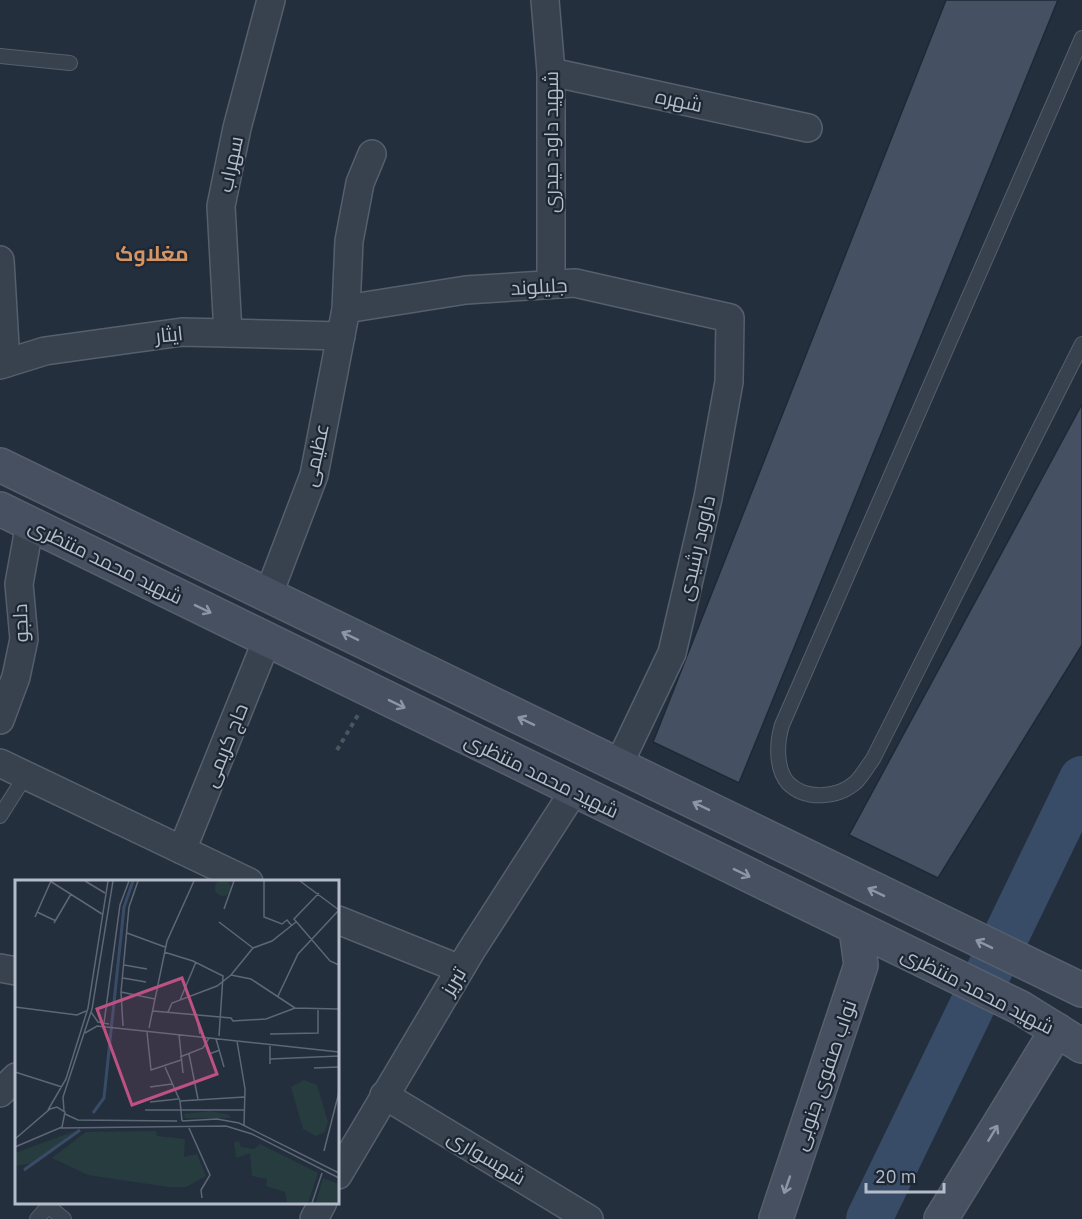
<svg xmlns="http://www.w3.org/2000/svg" width="1082" height="1219" viewBox="0 0 1082 1219" font-family="'IBM Plex Sans',Cairo,sans-serif">
	<rect width="100%" height="100%" fill="#242f3e"/>
	<g fill="none" stroke-linecap="round" stroke-linejoin="round">
		<polyline stroke="#394c67" stroke-width="46" points="869,1219 1082,779"/>
	</g>
	<g fill="#455162" stroke="#1f2835" stroke-width="1.5">
		<polygon points="946,0 1058,0 739,783 653,742"/>
		<polygon points="1082,404 1082,645 938,878 849,835"/>
	</g>
	<g fill="none" stroke-linecap="round" stroke-linejoin="round">
		<g stroke="#565f6c" stroke-width="16">
			<g id="lane">
				<path d="M1082 38 782 725C777 741 775 768 788 783 806 801 838 798 856 782 862 776 867 767 873 759L1082 344"/>
				<polyline points="0,56 70,63"/>
				<polyline points="0,816 26,775"/>
				<polyline points="48,1206 64,1219"/>
				<polyline points="37,1219 52,1202"/>
			</g>
		</g>
		<g stroke="#565f6c" stroke-width="30">
			<g id="street">
				<polyline points="545,0 551,72 551,284"/>
				<polyline points="551,72 808,128"/>
				<polyline points="0,260 6,363"/>
				<polyline points="346,309 466,290 575,283 730,318 729,382 708,498 672,653 618,766"/>
				<polyline points="228,333 221,206 237,128 271,0"/>
				<polyline points="0,365 45,351 182,332 341,336"/>
				<polyline points="268,596 314,475 346,309 349,241 360,183 372,154"/>
				<polyline points="0,720 16,677 24,639 19,584 30,523"/>
				<polyline points="0,763 249,882"/>
				<polyline points="182,850 267,640"/>
				<polyline points="338,920 460,969"/>
				<polyline points="0,968 16,971"/>
				<polyline points="0,1093 16,1077"/>
				<polyline points="384,1095 589,1219"/>
				<polyline points="338,1175 471,951 574,791"/>
				<polyline points="314,1219 323,1202"/>
			</g>
		</g>
		<g stroke="#565f6c" stroke-width="36">
			<g id="secondary">
				<polyline points="0,465 1082,990"/>
				<polyline points="0,509 1021,1008 1082,1046"/>
				<polyline points="776,1219 861,965 856,929"/>
				<polyline points="941,1219 1057,1030"/>
			</g>
		</g>
		<polyline stroke="#44595c" stroke-width="4" stroke-dasharray="4.5 4.5" stroke-linecap="butt" points="337,750 358,715"/>
		<use href="#lane" stroke="#38414e" stroke-width="14"/>
		<use href="#street" stroke="#38414e" stroke-width="27"/>
		<use href="#secondary" stroke="#465061" stroke-width="33"/>
	</g>
	<defs><path id="oneway-shaft" d="M-6 0H5M1.5-3L5.5 0L1.5 3" fill="none" stroke-width="1.6" stroke-linecap="round" stroke-linejoin="round" transform="scale(1.5)"/></defs>
	<g stroke="#8e96a5">
		<use href="#oneway-shaft" transform="translate(203 609) rotate(26)"/>
		<use href="#oneway-shaft" transform="translate(350 636) rotate(-154)"/>
		<use href="#oneway-shaft" transform="translate(397 704) rotate(26)"/>
		<use href="#oneway-shaft" transform="translate(526 721) rotate(-154)"/>
		<use href="#oneway-shaft" transform="translate(701 806) rotate(-154)"/>
		<use href="#oneway-shaft" transform="translate(742 873) rotate(26)"/>
		<use href="#oneway-shaft" transform="translate(876 892) rotate(-154)"/>
		<use href="#oneway-shaft" transform="translate(984 944) rotate(-154)"/>
		<use href="#oneway-shaft" transform="translate(993 1133) rotate(-59)"/>
		<use href="#oneway-shaft" transform="translate(787 1185) rotate(109)"/>
	</g>
	<g text-anchor="middle" dominant-baseline="central" stroke-width="4.5" stroke-linejoin="round" paint-order="stroke">
		<g font-size="20" fill="#b4bcc9" stroke="#1d2633">
			<text transform="translate(679 100) rotate(12)">شهره</text>
			<text transform="translate(550 142) rotate(-90)">شهید داود حیدری</text>
			<text transform="translate(230 164) rotate(-78)">سهراب</text>
			<text transform="translate(539 286) rotate(-3)">جلیلوند</text>
			<text transform="translate(169 334) rotate(-6)">ایثار</text>
			<text transform="translate(315 455) rotate(-78)">عظیمی</text>
			<text transform="translate(696 548) rotate(-77)">داوود رشیدی</text>
			<text transform="translate(106 561) rotate(26)">شهید محمد منتظری</text>
			<text transform="translate(20 623) rotate(-92)">دلجو</text>
			<text transform="translate(225 745) rotate(-68)">حاج کریمی</text>
			<text transform="translate(542 775) rotate(26)">شهید محمد منتظری</text>
			<text transform="translate(453 981) rotate(-59)">تبریز</text>
			<text transform="translate(978 990) rotate(27)">شهید محمد منتظری</text>
			<text transform="translate(824 1075) rotate(-71)">نواب صفوی جنوبی</text>
			<text transform="translate(487 1157) rotate(31)">شهسواری</text>
		</g>
		<g font-size="21" font-weight="bold" fill="#d59563" stroke="#1d2633">
			<text x="152" y="253">مغلاوک</text>
		</g>
	</g>
	<g transform="translate(15 880)">
		<rect width="324" height="324" fill="#242f3e"/>
		<path d="M200 8a8 8 0 1 1 16 0a8 8 0 1 1-16 0ZM289 200 302 205 313 242 310 252 301 256 288 249 276 207ZM195 231 215 235V238H170L169 234ZM60 251 19 283 0 286V273ZM141 251 142 256 170 259 169 277 182 274 191 296 171 307H153L73 295 37 278 71 252ZM224 261 226 267 239 269 245 264 303 293 293 323 272 322 270 312 251 306 252 299 237 296 235 273 221 278 219 262ZM308 298 324 304V323H301Z" fill="#263c3f"/>
		<path fill="none" stroke="#394c67" stroke-width="3" d="M78 233 89 218 109 27 118 1M9 290 65 250"/>
		<path fill="none" stroke="#5e6776" stroke-width="1.5" d="M35 1 87 34M70 1 90 13M249 1V37L267 44 272 40 277 46M285 1 324 30M304 13 279 39 315 81 324 85M209 29 219 1M22 32 41 41M20 37 36 1M204 42 238 68M39 43 56 14M112 53 150 67M149 72 178 81 208 96 204 156M109 85 132 89M216 95 236 99 280 128M108 98 131 102M106 112 140 119M263 116 283 74 324 30M165 120 181 82M0 127 62 135 71 131M138 131 216 138 218 141 251 139 280 128 324 129M76 132 83 142 94 144M153 132 157 123 202 106 216 95 238 68 257 61 281 42M181 134 185 154M89 143 105 25 114 1M108 146 106 112 114 27 123 1M134 148 152 61 179 1M132 152 136 190 166 180M70 153 82 146 324 172M255 154 303 153V130M164 155 168 193M201 159 209 187M222 161 230 209 229 245M191 166 194 174 205 170M174 174 183 219M165 177 188 168 194 158M255 179 324 176M255 184V164M150 187 165 221 167 241M299 188 324 187M0 192 47 207M135 207 157 204M165 221 229 217M135 222 163 219M33 230 51 199 73 128 93 1M130 230H229M49 231 48 217 77 129 98 1M50 234 63 240 162 241M167 241 202 239 224 243 324 293M45 248 211 246 237 254 324 298M174 248 195 295 186 310 187 318M0 259 35 229 42 227 50 232 47 247 0 267M309 271 324 212M297 323 307 293"/>
		<path fill="#bd5182" fill-opacity="0.15" stroke="#bd5182" stroke-width="3" d="M167 98 202 194 117 225 82 129Z"/>
		<rect width="324" height="324" fill="none" stroke="#b4bcc9" stroke-width="3"/>
	</g>
	<path d="M866 1183v9h78v-9" fill="none" stroke="#b4bcc9" stroke-width="3"/>
	<text x="875" y="1183" font-size="18" fill="#b4bcc9" stroke="#1d2633" stroke-width="4.5" paint-order="stroke">20 m</text>
</svg>
